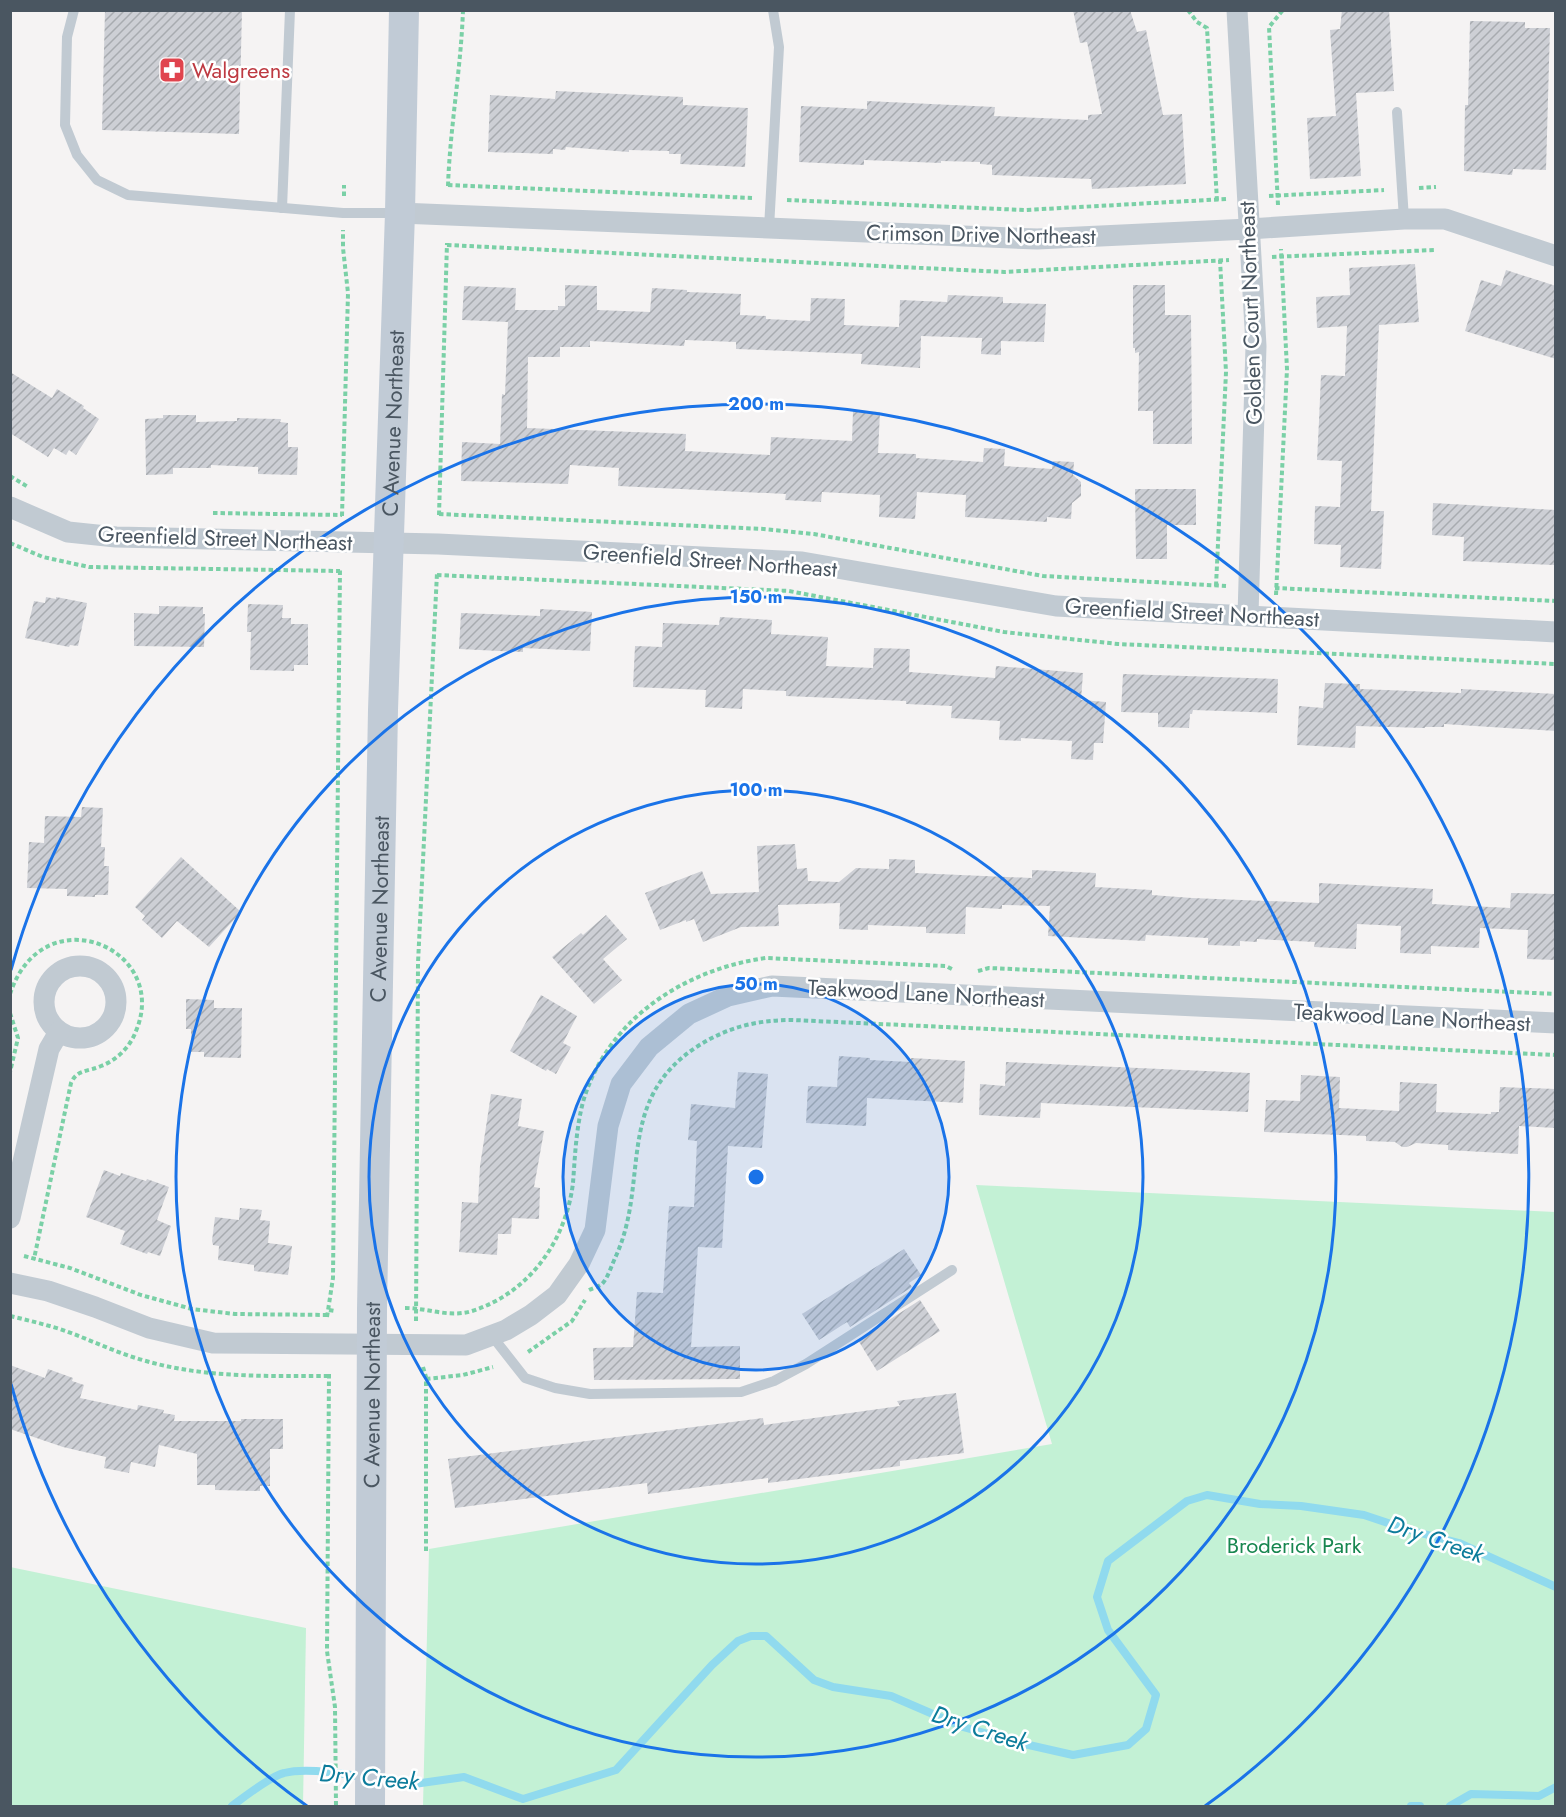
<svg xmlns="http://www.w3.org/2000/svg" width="1566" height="1817" viewBox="0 0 1566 1817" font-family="Jost,sans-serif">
	<defs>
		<pattern id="building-hatch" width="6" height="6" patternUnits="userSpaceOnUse" patternTransform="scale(1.5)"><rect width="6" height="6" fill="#cdcfd5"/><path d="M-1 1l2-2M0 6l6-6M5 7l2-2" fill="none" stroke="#a8abb0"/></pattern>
	</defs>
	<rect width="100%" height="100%" fill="#f5f3f3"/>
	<g fill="#c3f1d5">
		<polygon points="976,1185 1555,1212 1555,1806 423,1806 429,1549 1052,1444"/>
		<polygon points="10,1567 306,1628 303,1806 11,1806"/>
	</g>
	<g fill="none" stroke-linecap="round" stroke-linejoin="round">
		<g stroke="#90daee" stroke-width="8">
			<polyline points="376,1779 414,1784 464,1777 523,1799 616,1770 712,1665 738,1641 751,1636 766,1636 814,1680 833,1687 891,1696 963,1727 1020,1743 1073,1755 1128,1745 1146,1729 1156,1695 1108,1630 1097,1597 1108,1561 1187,1501 1207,1495 1260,1504 1301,1506 1364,1515 1409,1530 1459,1543 1556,1587"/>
			<path d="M232 1806C244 1797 271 1776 284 1773 307 1767 341 1774 365 1777"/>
			<polyline points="1411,1806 1420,1806"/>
			<polyline points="1450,1806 1471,1794 1539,1796 1556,1787"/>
		</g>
	</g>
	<g fill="url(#building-hatch)">
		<polygon points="105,10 242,10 239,134 102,130"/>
		<polygon points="1073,10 1130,10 1137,32 1146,30 1163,115 1182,114 1186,184 1092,189 1091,179 992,175 992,165 980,164 980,162 941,161 941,163 864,160 864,165 799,162 801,106 867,109 867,101 995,107 994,116 1088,120 1088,115 1102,114 1087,42 1080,43"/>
		<polygon points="1342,10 1389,10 1394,91 1356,93 1361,176 1310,179 1307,118 1336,116 1330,30 1340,29"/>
		<polygon points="1470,21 1525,22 1525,28 1550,28 1546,170 1513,169 1512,175 1464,171 1465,105 1468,105"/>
		<polygon points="556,91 683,97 683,105 748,108 745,167 680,164 681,154 669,154 669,151 629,150 629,152 566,147 565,150 553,149 553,154 488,152 490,95 555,99"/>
		<polygon points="1415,264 1419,322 1379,325 1371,511 1384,511 1381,569 1340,567 1341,545 1314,544 1315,506 1340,507 1342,461 1317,460 1319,421 1321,375 1345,376 1347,326 1317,328 1316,297 1350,295 1349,268"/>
		<polygon points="1506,270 1556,286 1556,359 1465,331 1481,280 1501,286"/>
		<polygon points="565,285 597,286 597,310 650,312 652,288 687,290 687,292 741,294 740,315 766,316 766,319 810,321 811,298 845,299 844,325 899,327 900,300 947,302 948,295 1003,297 1003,303 1046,304 1044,342 1001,341 1001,355 981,354 982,338 921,336 920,368 861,364 862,354 736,349 736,342 685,340 684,346 590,341 590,347 560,347 560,357 528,357 527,428 686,434 685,451 770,455 771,437 852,441 853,411 880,412 878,453 916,454 916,458 983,462 984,448 1005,449 1004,466 1052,469 1053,461 1074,462 1073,475 1081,482 1081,496 1072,503 1071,519 1047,517 1047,522 965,517 966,495 917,492 915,519 879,517 880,495 822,492 821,502 785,500 786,494 618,486 619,468 570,465 568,484 461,481 462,442 500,444 502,394 505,395 508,322 462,320 464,286 516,288 515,310 558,310 558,306 565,306"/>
		<polygon points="1133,285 1165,285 1165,315 1191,315 1192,444 1153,444 1153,411 1138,411 1139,352 1135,353 1135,348 1133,348"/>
		<polygon points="10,372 52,398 57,389 84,406 83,408 99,419 76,455 69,450 66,455 54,448 48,457 10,433"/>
		<polygon points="163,415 196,415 196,422 237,421 237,418 281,419 280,422 288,423 288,447 298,447 297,475 258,474 258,467 211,465 211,468 173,468 173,474 146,475 145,419 163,418"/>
		<polygon points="1135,489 1196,489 1196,525 1167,525 1167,559 1136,559"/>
		<polygon points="1433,503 1556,510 1554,565 1463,561 1464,537 1432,535"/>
		<polygon points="46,597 56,599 56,597 87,603 78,646 70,645 69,647 25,638 34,601 45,603"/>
		<polygon points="248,604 283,605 282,618 291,618 291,624 308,624 308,665 294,665 294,671 250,670 251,632 247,632"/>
		<polygon points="159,606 203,607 203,614 205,614 204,647 134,646 134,613 159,614"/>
		<polygon points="540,609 592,612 590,651 523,648 523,652 459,649 461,613 540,616"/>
		<polygon points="720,617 772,620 771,634 828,637 826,666 873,668 874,648 910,649 909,672 995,678 996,666 1083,673 1081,700 1106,702 1103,743 1094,743 1093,760 1071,759 1072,741 1021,738 1021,741 999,740 1000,721 951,718 952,706 906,704 906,701 786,696 786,691 743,689 742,709 705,707 706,690 633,687 635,646 662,647 663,623 719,625"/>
		<polygon points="1123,674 1278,679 1277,713 1193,710 1192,714 1190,714 1189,728 1158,727 1158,713 1121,712"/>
		<polygon points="1325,683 1360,684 1360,689 1461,693 1461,689 1556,694 1556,731 1444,724 1444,727 1425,727 1425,728 1356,726 1355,748 1297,745 1299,706 1323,708"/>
		<polygon points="82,807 103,808 101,847 105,847 104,866 109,866 108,895 95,895 95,897 67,896 67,889 27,888 29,842 44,843 45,816 81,817"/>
		<polygon points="795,844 797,869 807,868 808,881 839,882 856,868 889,869 889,859 915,860 915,873 1032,878 1032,870 1096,873 1095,887 1152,890 1152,895 1192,898 1319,903 1319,883 1433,889 1432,904 1510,908 1511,893 1556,894 1556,960 1527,959 1528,930 1480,928 1479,948 1431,946 1431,954 1400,953 1401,926 1357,924 1356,949 1314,947 1315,942 1257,939 1257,942 1240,941 1240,946 1208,945 1208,938 1146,935 1145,941 1048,936 1050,906 1002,905 1002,909 966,907 965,934 926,933 926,927 868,925 868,930 839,929 840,903 778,905 779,926 741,927 703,942 694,919 686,922 686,920 660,930 645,893 702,871 711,894 759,892 757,846"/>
		<polygon points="181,857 241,912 209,947 177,921 162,938 142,920 145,916 135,907"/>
		<polygon points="606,915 627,939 603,959 622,980 594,1004 552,957 581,933 583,935"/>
		<polygon points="541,995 577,1016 563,1043 571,1047 556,1074 547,1069 546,1071 510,1051"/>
		<polygon points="186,999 214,1000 214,1008 242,1008 241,1058 204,1057 204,1052 191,1052 191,1029 186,1029"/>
		<polygon points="839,1056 870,1058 870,1060 911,1062 911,1058 965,1061 963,1103 867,1098 866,1126 806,1123 808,1086 837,1087"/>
		<polygon points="1006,1062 1250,1073 1248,1112 1041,1103 1040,1118 979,1115 980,1084 1005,1086"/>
		<polygon points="738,1072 768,1074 762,1148 728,1146 722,1248 698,1247 691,1347 740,1346 740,1379 594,1380 593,1348 633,1347 637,1292 663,1293 669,1206 694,1207 697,1141 688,1140 691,1104 735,1108"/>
		<polygon points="1301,1075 1340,1077 1339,1108 1399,1111 1400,1082 1437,1084 1436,1112 1491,1114 1491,1112 1499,1112 1500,1087 1556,1089 1556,1128 1519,1126 1518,1154 1448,1150 1448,1145 1416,1143 1407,1147 1402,1147 1395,1142 1366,1141 1366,1136 1264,1132 1266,1100 1300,1101"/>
		<polygon points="491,1094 522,1099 518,1126 544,1131 534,1187 540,1188 539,1219 512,1218 511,1234 498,1234 497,1255 459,1252 462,1202 478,1203 480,1166"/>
		<polygon points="104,1170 120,1176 121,1173 146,1181 147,1179 169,1187 157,1220 171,1226 160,1256 148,1252 147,1254 120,1244 125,1231 86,1217"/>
		<polygon points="240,1208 262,1210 260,1220 270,1221 268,1243 292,1246 288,1275 254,1271 254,1265 218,1260 219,1246 213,1245 212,1241 215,1217 239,1220"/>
		<polygon points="904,1249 921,1275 909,1283 912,1287 850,1327 847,1322 819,1340 802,1314"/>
		<polygon points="920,1300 940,1331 877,1371 858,1340"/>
		<polygon points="10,1365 45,1378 48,1369 73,1378 72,1381 84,1385 80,1398 137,1410 138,1405 164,1410 163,1413 175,1415 174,1421 241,1421 241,1419 283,1419 283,1449 270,1449 270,1486 260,1486 260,1491 215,1490 215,1485 197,1485 197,1454 159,1445 155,1467 131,1462 129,1473 104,1468 106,1457 63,1447 10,1429"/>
		<polygon points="956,1393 964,1453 900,1461 900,1466 768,1483 768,1478 648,1494 647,1483 455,1508 448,1459 763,1418 764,1425 900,1406 897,1401"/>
	</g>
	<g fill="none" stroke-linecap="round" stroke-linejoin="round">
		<g stroke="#7ad0a6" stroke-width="4" stroke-dasharray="4.5 3" stroke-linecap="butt">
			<polyline points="1188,10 1197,22 1207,28 1217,201"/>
			<polyline points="448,185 752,198"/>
			<path d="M448 186C450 127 461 69 463 10"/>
			<polyline points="1419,188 1436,187"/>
			<polyline points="344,196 344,185"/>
			<polyline points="1269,196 1384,190"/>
			<polyline points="787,200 1025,210 1226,199"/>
			<polyline points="1278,205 1269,27 1283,10"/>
			<polyline points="447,245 1004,272 1229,260"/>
			<polyline points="1272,257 1434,250"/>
			<polyline points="10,476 28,487"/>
			<polyline points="213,513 342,515"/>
			<polyline points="439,514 764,529 814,534 1043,576 1226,586"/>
			<polyline points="439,515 447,243"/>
			<polyline points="342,516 348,293 343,248 343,230"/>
			<polyline points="10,543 43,557 89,567 340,571"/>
			<polyline points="437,575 789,591 1004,632 1118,644 1556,664"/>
			<polyline points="1216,586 1226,372 1220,260"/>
			<polyline points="1275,588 1556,601"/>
			<polyline points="1276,595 1287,369 1281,249"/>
			<polyline points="978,971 989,968 1556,994"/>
			<path d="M10 994C43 894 171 948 136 1031 130 1047 117 1060 101 1066 88 1072 77 1069 71 1083L34 1259"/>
			<polyline points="10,1013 18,1038 10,1072"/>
			<polyline points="24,1256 70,1268 141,1295 192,1309 235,1314 328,1315"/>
			<path d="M589 1290C593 1288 598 1287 602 1284 608 1278 612 1264 616 1256 650 1181 614 1100 698 1046 728 1027 757 1020 793 1020L1556 1055"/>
			<path d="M405 1308C428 1308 449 1318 472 1311 529 1293 566 1241 573 1183 575 1156 576 1129 583 1102 607 1019 685 969 766 958L946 966 954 970"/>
			<polyline points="329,1310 335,1311"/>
			<path d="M10 1316C27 1320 43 1324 60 1329 89 1339 116 1353 146 1361 205 1378 267 1376 328 1376"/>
			<polyline points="327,1317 333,1278 340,568"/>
			<polyline points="416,1321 418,963 437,573"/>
			<polyline points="528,1352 572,1321 585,1300"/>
			<polyline points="423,1367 426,1377 426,1551"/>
			<polyline points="329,1374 327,1651 335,1707 336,1806"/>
			<polyline points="426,1379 463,1375 493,1367"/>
		</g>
		<g stroke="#c1cad2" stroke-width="10">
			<polyline points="74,10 67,37 65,125 77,155 97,180 128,195 343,213 400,213"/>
			<polyline points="1397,112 1404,219"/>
			<polyline points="282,208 290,10"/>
			<polyline points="769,228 779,47 773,10"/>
			<polyline points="492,1336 525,1378 555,1388 590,1394 741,1392 774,1381 806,1364 952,1270"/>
		</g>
		<g stroke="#c1cad2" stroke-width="21">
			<polyline points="1237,10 1256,346 1248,615"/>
			<polyline points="400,213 1037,239 1249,229 1404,219 1445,219 1556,256"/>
			<polyline points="10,507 68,532 116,537 438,544 802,562 1056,606 1556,632"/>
			<circle cx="80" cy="1002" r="36"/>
			<polyline points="10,1218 49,1049 59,1032"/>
			<polyline points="10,1283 48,1291 95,1307 149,1328 213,1343 466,1345 506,1330 531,1315 557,1295 579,1264 595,1230 608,1126 621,1084 649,1047 689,1014 728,996 772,986 1556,1023"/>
		</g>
		<path stroke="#c1cbd6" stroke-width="30" id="s1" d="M370 1806 372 1309 383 710 400 213 404 10"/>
	</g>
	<circle cx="756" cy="1177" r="193" fill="#1a73e8" fill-opacity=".12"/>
	<g fill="none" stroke="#1a73e8" stroke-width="3">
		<circle cx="756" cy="1177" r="193"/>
		<circle cx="756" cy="1177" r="387"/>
		<circle cx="756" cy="1177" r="580"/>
		<path d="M307 1806A773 773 0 0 1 11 1384M11 970A773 773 0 1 1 1205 1806"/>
	</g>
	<defs>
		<g id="pharmacy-square" transform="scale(1.35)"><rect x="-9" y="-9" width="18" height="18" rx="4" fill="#e0444e" stroke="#fff"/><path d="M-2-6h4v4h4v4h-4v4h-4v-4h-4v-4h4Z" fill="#fff"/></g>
	</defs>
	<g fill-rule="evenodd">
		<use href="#pharmacy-square" x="172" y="70"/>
	</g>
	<g text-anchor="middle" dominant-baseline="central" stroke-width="5" stroke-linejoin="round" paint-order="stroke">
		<g font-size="22" fill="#be3a42" stroke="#fff" text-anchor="start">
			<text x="192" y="70">Walgreens</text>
		</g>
		<g font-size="22" fill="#4a5661" stroke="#fff">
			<text transform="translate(981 234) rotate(1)">Crimson Drive Northeast</text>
			<text transform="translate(1250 313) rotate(-92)">Golden Court Northeast</text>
			<text stroke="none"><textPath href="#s1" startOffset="1383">C Avenue Northeast</textPath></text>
			<text transform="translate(225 538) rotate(2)">Greenfield Street Northeast</text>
			<text transform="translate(710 560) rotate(4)">Greenfield Street Northeast</text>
			<text transform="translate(1192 612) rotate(3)">Greenfield Street Northeast</text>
			<text stroke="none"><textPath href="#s1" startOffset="897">C Avenue Northeast</textPath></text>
			<text transform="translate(926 993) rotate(3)">Teakwood Lane Northeast</text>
			<text transform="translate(1412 1017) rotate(3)">Teakwood Lane Northeast</text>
			<text stroke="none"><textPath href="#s1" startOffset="411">C Avenue Northeast</textPath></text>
		</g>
		<g font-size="22" fill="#17864f" stroke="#fff">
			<text x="1294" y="1545">Broderick Park</text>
		</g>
		<g font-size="24" font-style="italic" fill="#0c7c9b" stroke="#fff">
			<text transform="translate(1436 1539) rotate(19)">Dry Creek</text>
			<text transform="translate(980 1728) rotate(18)">Dry Creek</text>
			<text transform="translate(369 1777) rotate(5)">Dry Creek</text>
		</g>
	</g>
	<circle cx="756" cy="1177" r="9" fill="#1a73e8" stroke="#fff" stroke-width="3"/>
	<g font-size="18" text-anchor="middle" font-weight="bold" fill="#1a73e8" stroke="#fff" stroke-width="5" stroke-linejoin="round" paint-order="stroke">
		<text x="756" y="410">200 m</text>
		<text x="756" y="603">150 m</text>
		<text x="756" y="796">100 m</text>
		<text x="756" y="990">50 m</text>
	</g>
	<rect width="1566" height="1817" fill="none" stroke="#4a5661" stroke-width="24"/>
</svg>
